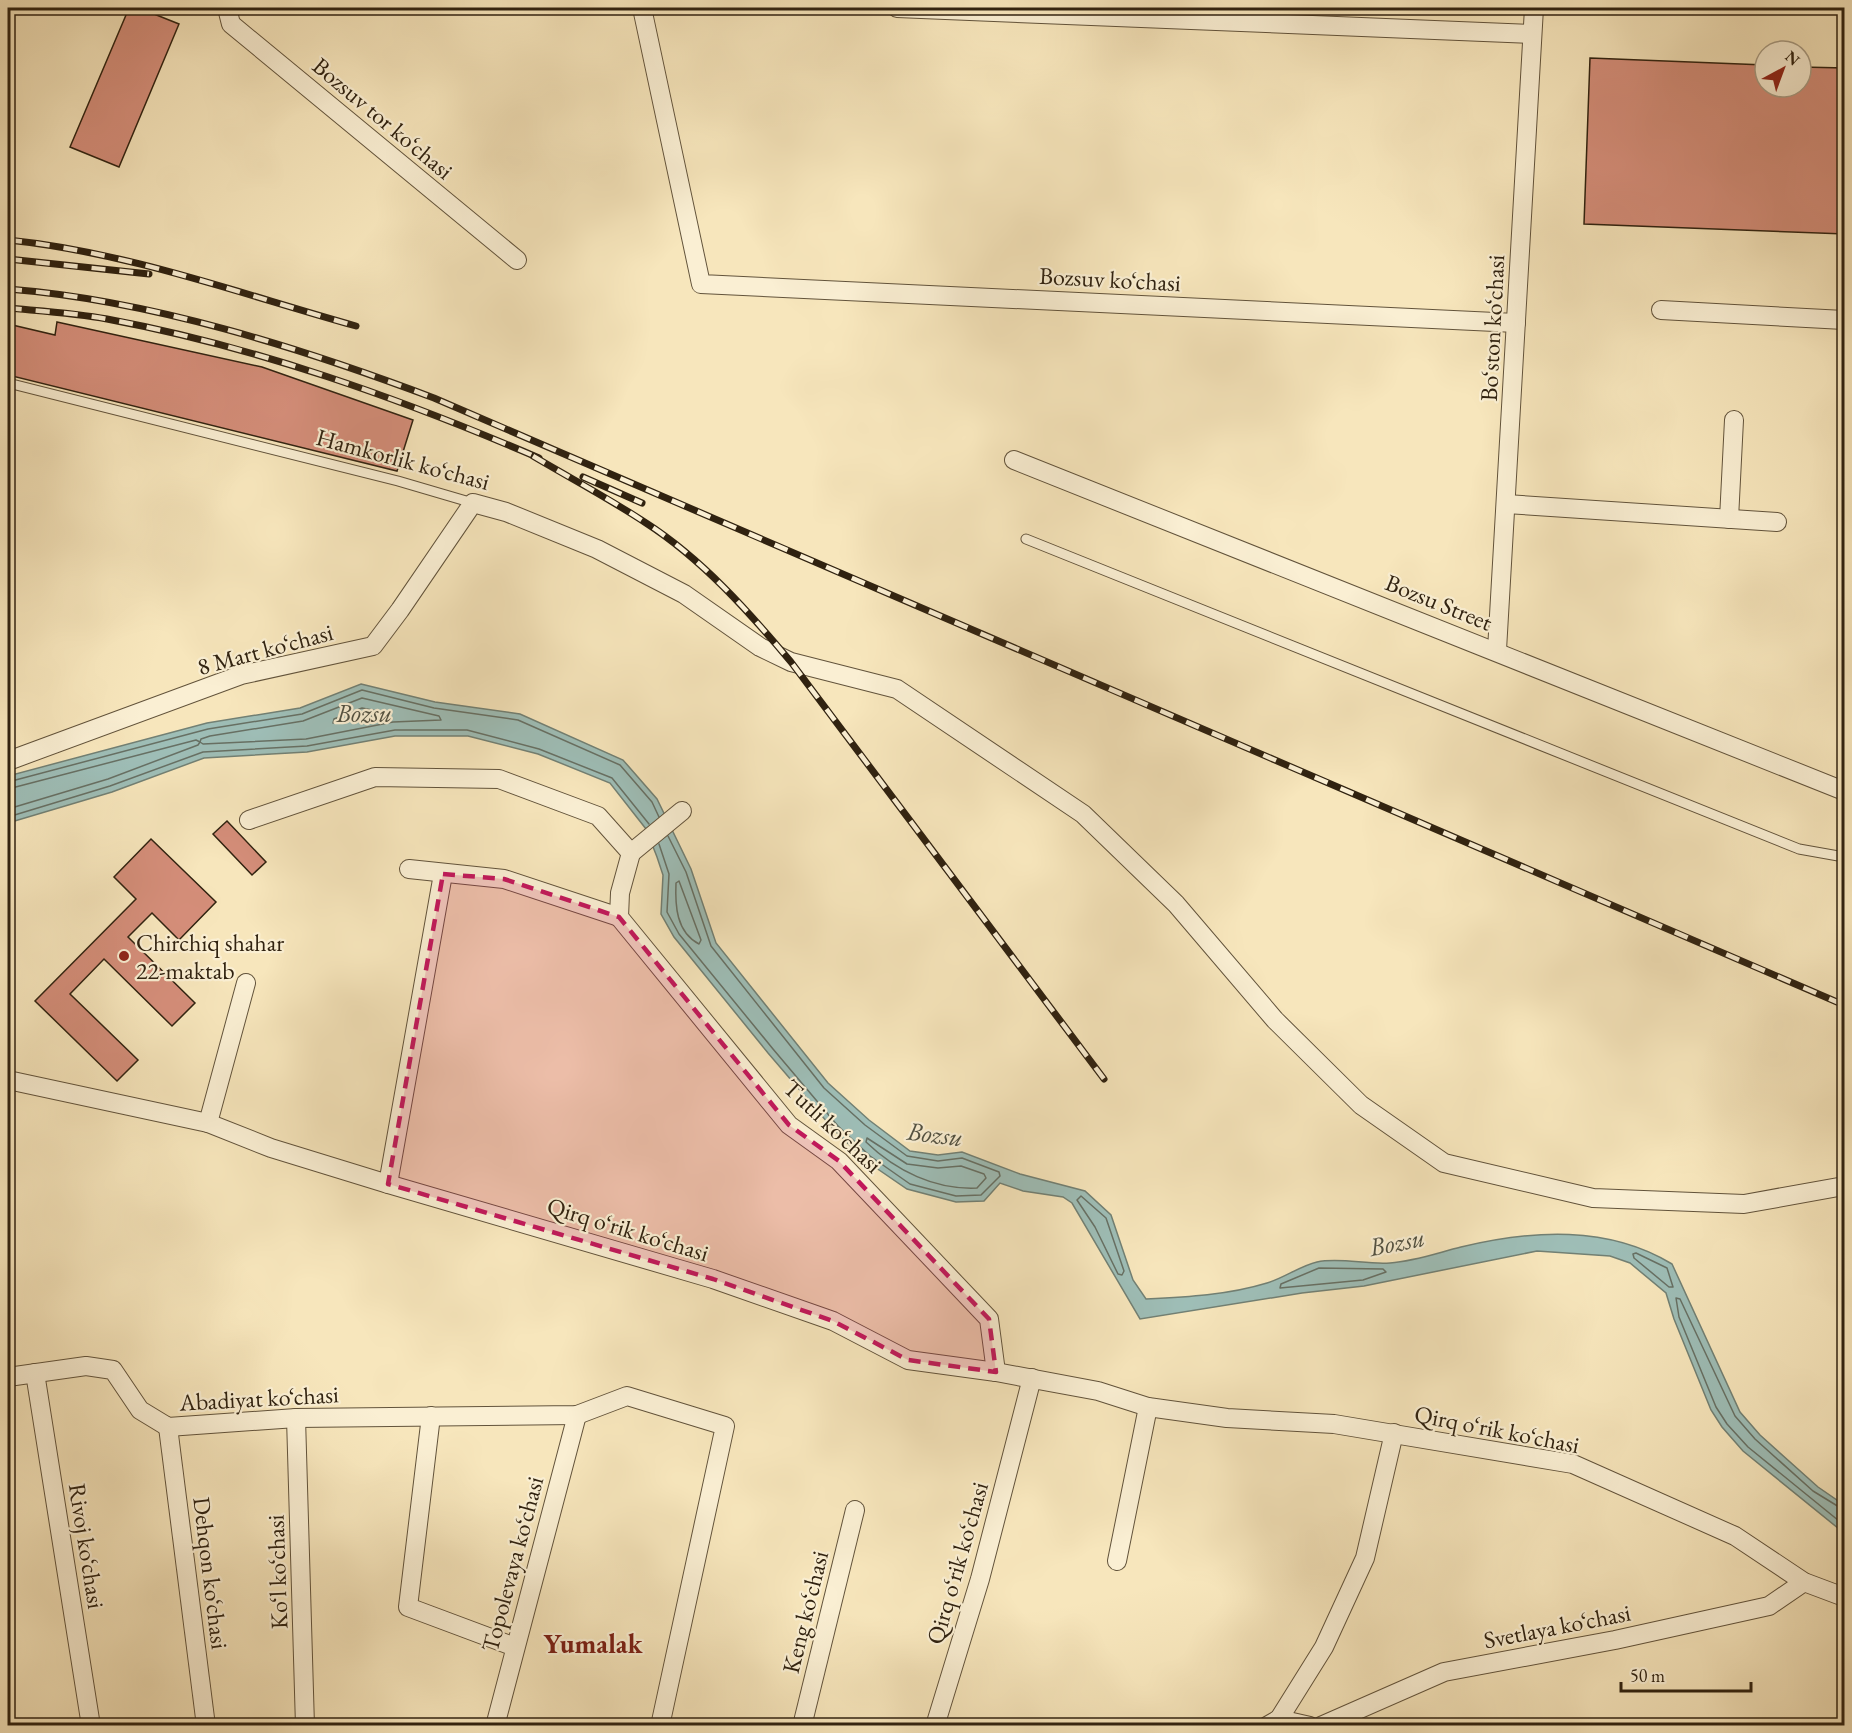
<svg xmlns="http://www.w3.org/2000/svg" width="1852" height="1733" viewBox="0 0 1852 1733" font-family="'EB Garamond',serif">
	<rect width="100%" height="100%" fill="#f7e6bc"/>
	<filter id="stains"><feTurbulence type="fractalNoise" baseFrequency=".00333" numOctaves="4"/><feColorMatrix values="0 0 0 0 .2 0 0 0 0 .09 0 0 0 0 .02 0 0 0 .5 -.17"/></filter>
	<radialGradient id="worn" r=".72"><stop offset=".6" stop-color="#630" stop-opacity="0"/><stop offset="1" stop-color="#630" stop-opacity=".3"/></radialGradient>
	<path fill="#9ebeb7" stroke="#728074" stroke-width="1.5" d="M361 684 435 702 520 714 623 760 657 799 691 869 716 943 828 1083 869 1120 910 1151 938 1155 962 1152 1020 1174 1085 1191 1111 1215 1133 1280 1146 1299C1187 1297 1228 1295 1267 1283 1284 1278 1300 1266 1317 1262 1340 1257 1367 1265 1390 1263 1415 1261 1437 1253 1461 1247 1532 1230 1608 1225 1672 1264L1740 1412 1760 1435 1818 1487 1844 1505V1533L1743 1451 1722 1427 1711 1410 1674 1319 1666 1293 1630 1263 1610 1256 1537 1251 1364 1286 1302 1293 1140 1319 1072 1203 1063 1197 1023 1191 1000 1183 984 1201 956 1202 907 1189 866 1161 834 1130 768 1053 674 937 661 914 663 875 657 857 646 829 610 783 538 754 468 736H395L307 752 204 758 112 792 8 823V776L207 723 300 708Z"/>
	<g fill="none" stroke-linecap="round" stroke-linejoin="round">
		<g stroke="#677064" stroke-width="1.5">
			<polygon points="362,698 439,716 441,720 393,722 306,739 203,744 200,742 201,739 210,736 303,721"/>
			<polygon points="362,708 377,711 378,715 333,723 334,719"/>
			<polyline points="8,782 208,729 302,714 362,690 434,708 518,720 620,765 652,802 659,817"/>
			<polyline points="8,789 196,740 200,742 198,745 108,779 8,809"/>
			<polyline points="8,817 110,786 203,752 307,746 395,730 467,730 539,749 612,778 649,824"/>
			<polyline points="659,844 669,874 667,912 679,934 773,1049 838,1126 870,1156 910,1184 956,1196 981,1195 1000,1176 999,1172 962,1158 938,1161 907,1156 865,1125 824,1088 711,946 686,872 668,836"/>
			<path d="M679 881 701 940 699 944C676 932 675 905 676 883Z"/>
			<path d="M867 1138 907 1164 938 1168 961 1166 984 1174 986 1178 977 1188C935 1190 896 1171 866 1142Z"/>
			<polygon points="1081,1196 1106,1218 1124,1271 1122,1275 1118,1274 1095,1227 1077,1200"/>
			<polygon points="1636,1253 1667,1268 1673,1287 1669,1287 1634,1258 1633,1254"/>
			<polygon points="1319,1268 1383,1269 1386,1272 1363,1280 1280,1288 1281,1284"/>
			<polyline points="1844,1510 1813,1491 1755,1439 1735,1416 1680,1299 1676,1298 1679,1317 1716,1407 1727,1424 1748,1447 1844,1525"/>
		</g>
	</g>
	<g fill="#d58e7a" stroke="#302210" stroke-width="1.5">
		<polygon points="129,8 139,8 179,24 119,167 70,147"/>
		<polygon points="1590,58 1765,65 1765,87 1801,87 1801,67 1845,68 1845,234 1584,224"/>
		<polygon points="57,322 262,367 413,420 397,471 8,375 8,324 55,335"/>
		<polygon points="227,821 266,862 252,875 213,834"/>
		<polygon points="151,839 216,902 179,940 152,913 128,937 195,1003 172,1026 104,959 70,994 138,1060 117,1081 35,1001 136,899 114,877"/>
	</g>
	<g fill="none" stroke-linecap="round" stroke-linejoin="round">
		<g stroke="#62533b" stroke-width="11">
			<g id="lane">
				<polyline points="8,383 398,481 473,503"/>
				<polyline points="1026,539 1799,849 1844,857"/>
			</g>
		</g>
		<g stroke="#62533b" stroke-width="20">
			<g id="street">
				<polyline points="227,8 231,24 517,260"/>
				<polyline points="642,8 701,284 1516,323"/>
				<polyline points="897,8 1532,34"/>
				<polyline points="1661,310 1844,320"/>
				<polyline points="1014,460 1844,791"/>
				<polyline points="1506,504 1777,522"/>
				<polyline points="1729,519 1734,420"/>
				<polyline points="1497,650 1534,8"/>
				<polyline points="8,761 241,675 373,646 400,610 473,503 506,512 597,549 684,594 760,647 791,662 897,689 1083,814 1176,904 1275,1020 1361,1105 1444,1163 1593,1198 1744,1204 1844,1186"/>
				<polyline points="249,820 375,777 499,779 598,816 631,853 620,893 619,917 789,1125 839,1161 989,1319 996,1372"/>
				<polyline points="631,853 682,811"/>
				<polyline points="409,869 504,879 619,917"/>
				<polyline points="8,1080 208,1123 271,1148 388,1184 713,1279 833,1321 908,1360 996,1372 1098,1391 1148,1407 1227,1418 1334,1424 1573,1464 1735,1536 1804,1582 1844,1597"/>
				<polyline points="208,1123 246,983"/>
				<polyline points="388,1184 443,874"/>
				<polyline points="35,1373 91,1726"/>
				<polyline points="8,1377 86,1366 113,1370 140,1410 168,1427 296,1418 577,1415 627,1396 725,1426 660,1726"/>
				<polyline points="431,1416 408,1607 515,1647"/>
				<polyline points="296,1418 305,1726"/>
				<polyline points="168,1427 206,1726"/>
				<polyline points="1117,1561 1148,1407"/>
				<polyline points="1279,1719 1324,1647 1365,1558 1394,1433"/>
				<polyline points="495,1726 577,1415"/>
				<polyline points="802,1726 855,1510"/>
				<polyline points="935,1726 980,1579 1032,1378"/>
				<polyline points="1267,1726 1279,1719 1310,1726"/>
				<polyline points="1321,1726 1444,1672 1615,1640 1769,1606 1804,1582"/>
			</g>
		</g>
		<use href="#lane" stroke="#faefd3" stroke-width="9"/>
		<use href="#street" stroke="#faefd3" stroke-width="18"/>
		<g stroke="#302210" stroke-width="7">
			<g id="rail">
				<path d="M8 240C127 252 241 294 356 326"/>
				<polyline points="8,259 149,274"/>
				<path d="M8 289C150 300 301 348 434 398L1844 1005"/>
				<path d="M8 308C40 311 75 313 107 319 257 347 399 398 539 458"/>
				<path d="M533 456C570 478 610 499 646 523 702 559 749 612 791 662L1104 1079"/>
				<polyline points="583,477 642,503"/>
			</g>
		</g>
		<use href="#rail" stroke="#faefd3" stroke-width="4.5" stroke-dasharray="14" stroke-linecap="butt"/>
	</g>
	<path fill="#c2185b" fill-opacity="0.2" stroke="#c2185b" stroke-width="4.5" stroke-dasharray="12 8" stroke-linejoin="round" d="M443 874 504 879 619 917 789 1125 839 1161 989 1319 996 1372 908 1360 833 1321 713 1279 388 1184Z"/>
	<circle fill="#8f2418" stroke="#faefd3" stroke-width="2" cx="124" cy="956" r="6"/>
	<g text-anchor="middle" dominant-baseline="central" stroke-width="4.5" stroke-linejoin="round" paint-order="stroke">
		<g font-size="24" fill="#302210" stroke="#faefd3">
			<text transform="translate(383 118) rotate(40)">Bozsuv tor ko‘chasi</text>
			<text transform="translate(1110 279) rotate(3)">Bozsuv ko‘chasi</text>
			<text transform="translate(1492 328) rotate(-87)">Bo‘ston ko‘chasi</text>
			<text transform="translate(403 459) rotate(15)">Hamkorlik ko‘chasi</text>
			<text transform="translate(1439 602) rotate(22)">Bozsu Street</text>
			<text transform="translate(265 649) rotate(-15)">8 Mart ko‘chasi</text>
			<text transform="translate(833 1126) rotate(43)">Tutli ko‘chasi</text>
			<text transform="translate(628 1229) rotate(17)">Qirq o‘rik ko‘chasi</text>
			<text transform="translate(259 1398) rotate(-3)">Abadiyat ko‘chasi</text>
			<text transform="translate(1497 1429) rotate(11)">Qirq o‘rik ko‘chasi</text>
			<text transform="translate(87 1546) rotate(81)">Rivoj ko‘chasi</text>
			<text transform="translate(957 1563) rotate(-74)">Qirq o‘rik ko‘chasi</text>
			<text transform="translate(512 1564) rotate(-75)">Topolevaya ko‘chasi</text>
			<text transform="translate(277 1572) rotate(-92)">Ko‘l ko‘chasi</text>
			<text transform="translate(211 1573) rotate(83)">Dehqon ko‘chasi</text>
			<text transform="translate(805 1612) rotate(-76)">Keng ko‘chasi</text>
			<text transform="translate(1557 1626) rotate(-11)">Svetlaya ko‘chasi</text>
		</g>
		<g font-size="24" fill="#302210" stroke="#faefd3" text-anchor="start">
			<text x="136" y="942">Chirchiq shahar<tspan x="136" dy="28">22-maktab</tspan></text>
		</g>
		<g font-size="26" font-style="italic" fill="#515142" stroke="#faefd3">
			<text x="364" y="713">Bozsu</text>
			<text transform="translate(935 1134) rotate(7)">Bozsu</text>
			<text transform="translate(1397 1242) rotate(-11)">Bozsu</text>
		</g>
		<g font-size="27" font-weight="bold" fill="#7a1f14" stroke="#faefd3">
			<text x="593" y="1643">Yumalak</text>
		</g>
	</g>
	<rect width="1852" height="1733" fill="none" stroke="#f7e6bc" stroke-width="30"/>
	<rect x="9" y="9" width="1834" height="1715" fill="none" stroke="#302210" stroke-width="3"/>
	<rect x="15" y="15" width="1822" height="1703" fill="none" stroke="#302210" stroke-width="1.5"/>
	<g transform="translate(1783 69) rotate(41)"><circle r="28" fill="#faefd3" stroke="#a99d85" stroke-width="1.5"/>
	<path d="M0-4.5L10 22L0 15L-10 22Z" fill="#8f2418"/>
	<text y="-9" font-size="16" font-weight="bold" text-anchor="middle" fill="#302210">N</text>
	</g>
	<path d="M1621 1682v9h130v-9" fill="none" stroke="#302210" stroke-width="3"/>
	<text x="1630" y="1682" font-size="18" fill="#302210" stroke="#faefd3" stroke-width="4.5" paint-order="stroke">50 m</text>
	<rect width="100%" height="100%" filter="url(#stains)"/>
	<rect width="100%" height="100%" fill="url(#worn)"/>
</svg>
